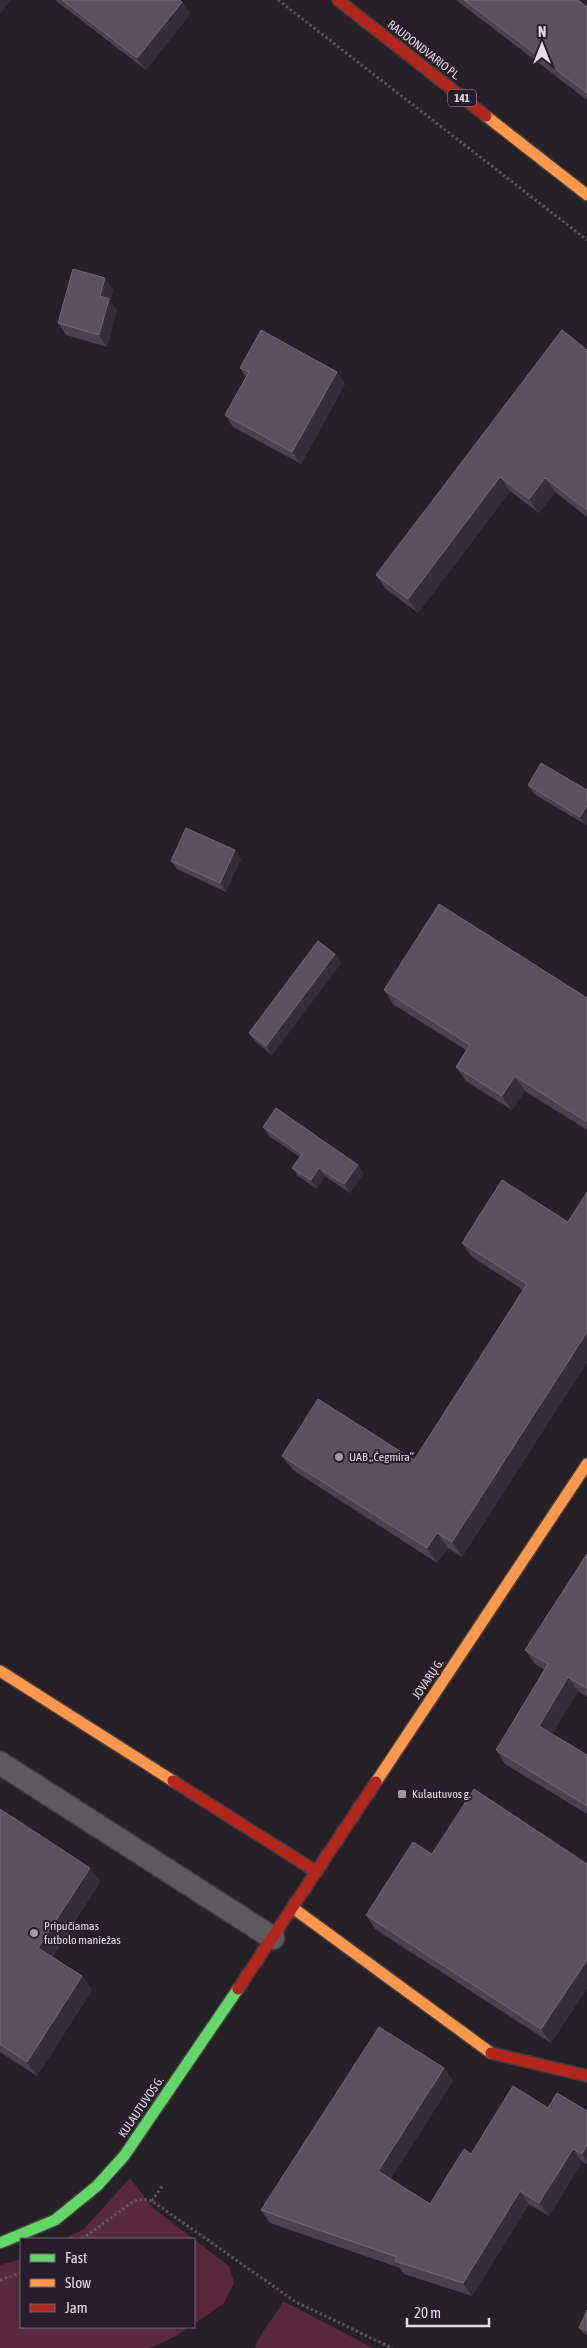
<svg xmlns="http://www.w3.org/2000/svg" width="587" height="2348" viewBox="0 0 587 2348" font-family="'Asap Condensed',sans-serif">
	<rect width="100%" height="100%" fill="#262027"/>
	<g fill="#582a3b">
		<polygon points="130,2178 153,2208 229,2266 234,2283 224,2303 194,2324 194,2239 64,2239 84,2229"/>
		<polygon points="21,2259 21,2327 189,2327 174,2337 150,2348 0,2348 0,2265"/>
		<path d="M283 2301 373 2348H255C260 2331 275 2318 283 2301Z"/>
	</g>
	<g fill="none" stroke-linecap="round" stroke-linejoin="round">
		<g stroke="#423c43" stroke-width="25">
			<polyline id="street" points="0,1763 273,1938"/>
		</g>
		<g stroke="#423c43" stroke-width="14">
			<polyline id="fast" points="0,2243 55,2220 97,2186 124,2156 238,1989"/>
		</g>
		<g stroke="#423c43" stroke-width="14">
			<g id="slow">
				<polyline points="486,116 587,195"/>
				<polyline points="0,1671 173,1781"/>
				<polyline points="376,1782 587,1464"/>
				<polyline points="293,1908 491,2053"/>
			</g>
		</g>
		<g stroke="#423c43" stroke-width="14">
			<g id="jam">
				<polyline points="338,0 486,116"/>
				<polyline points="173,1781 317,1872"/>
				<polyline points="238,1989 376,1782"/>
				<polyline points="491,2053 587,2076"/>
			</g>
		</g>
		<g stroke="#5c575d" stroke-width="3" stroke-dasharray="2.5 2.5" stroke-linecap="butt">
			<polyline points="278,0 587,240"/>
			<polyline points="152,2201 163,2185"/>
			<polyline points="82,2239 134,2201 143,2199 152,2201 296,2302 392,2348"/>
			<polyline points="0,2280 21,2273"/>
		</g>
		<use href="#street" stroke="#5e5a5f" stroke-width="22"/>
		<use href="#fast" stroke="#63d668" stroke-width="11"/>
		<use href="#slow" stroke="#ff974d" stroke-width="11"/>
		<use href="#jam" stroke="#b3261e" stroke-width="11"/>
	</g>
	<g fill="#4a434f">
		<polygon points="55,0 180,0 182,2 190,14 146,70"/>
		<polygon points="456,0 578,0 587,7 587,100"/>
		<polygon points="105,278 113,290 110,301 117,310 107,347 66,335 58,323"/>
		<polygon points="587,350 587,517 555,492 539,513 510,491 418,613 386,589 376,575"/>
		<polygon points="240,368 337,372 345,384 301,464 233,427 225,415 246,377"/>
		<polygon points="528,785 587,790 586,825 534,794"/>
		<polygon points="241,859 226,892 177,869 171,861"/>
		<polygon points="335,954 341,963 272,1055 255,1041 249,1033"/>
		<polygon points="384,990 587,998 587,1130 525,1091 512,1110 466,1081 456,1067 466,1050 394,1005"/>
		<polygon points="263,1127 364,1173 350,1193 325,1176 317,1189 298,1176 292,1168 300,1157 269,1136"/>
		<polygon points="587,1192 587,1362 462,1557 448,1548 437,1563 293,1470 282,1456 414,1460 523,1290 472,1257 462,1243 568,1222"/>
		<polygon points="587,1554 587,1697 578,1691 552,1734 587,1755 587,1814 505,1764 496,1750 545,1670 535,1664 525,1650"/>
		<polygon points="0,1809 90,1868 100,1882 52,1957 82,1976 92,1990 37,2076 0,2052"/>
		<polygon points="432,1854 587,1864 587,1988 551,2043 375,1929 366,1915"/>
		<polygon points="444,2068 453,2081 390,2179 430,2204 471,2154 548,2108 587,2111 587,2164 582,2162 549,2216 529,2204 472,2296 404,2274 400,2268 270,2223 261,2210"/>
		<polygon points="587,2310 587,2335 583,2333 579,2328"/>
	</g>
	<g fill="#342e38">
		<polygon points="0,0 11,0 0,14"/>
		<polygon points="182,2 190,14 146,70 137,58"/>
		<polygon points="105,278 113,290 110,301 117,310 107,347 99,335 100,296"/>
		<polygon points="337,372 345,384 301,464 292,452"/>
		<polygon points="500,477 510,491 418,613 408,599"/>
		<polygon points="545,478 555,492 539,513 529,499"/>
		<polygon points="587,805 587,824 586,825 580,817"/>
		<polygon points="235,850 241,859 226,892 220,883"/>
		<polygon points="335,954 341,963 272,1055 266,1046"/>
		<polygon points="515,1076 525,1091 512,1110 502,1096"/>
		<polygon points="358,1165 364,1173 350,1193 344,1184"/>
		<polygon points="319,1168 325,1176 317,1189 311,1180"/>
		<polygon points="587,1332 587,1362 462,1557 452,1542"/>
		<polygon points="437,1533 448,1548 437,1563 427,1548"/>
		<polygon points="568,1677 578,1691 549,1740 539,1726"/>
		<polygon points="90,1868 100,1882 48,1962 38,1948"/>
		<polygon points="587,1960 587,1988 551,2043 541,2029"/>
		<polygon points="82,1976 92,1990 37,2076 27,2062"/>
		<polygon points="444,2068 453,2081 387,2185 378,2171"/>
		<polygon points="587,2145 587,2161 582,2154"/>
		<polygon points="573,2149 582,2162 549,2216 539,2203"/>
		<polygon points="520,2191 529,2204 472,2296 463,2283"/>
	</g>
	<g fill="#5a535f" stroke="#706874">
		<polygon points="62,0 180,0 182,2 137,58"/>
		<polygon points="464,0 578,0 587,7 587,93"/>
		<polygon points="73,269 105,278 100,296 109,299 99,335 58,323"/>
		<polygon points="261,330 337,372 292,452 225,415 249,372 240,368"/>
		<polygon points="562,330 587,350 587,510 545,478 529,499 500,477 408,599 376,575"/>
		<polygon points="541,763 587,790 587,805 580,817 528,785"/>
		<polygon points="186,828 235,850 220,883 171,861"/>
		<polygon points="439,904 587,998 587,1122 515,1076 502,1096 456,1067 470,1045 384,990"/>
		<polygon points="318,941 335,954 266,1046 249,1033"/>
		<polygon points="276,1108 358,1165 344,1184 319,1168 311,1180 292,1168 302,1154 263,1127"/>
		<polygon points="502,1180 568,1222 587,1192 587,1332 452,1542 437,1533 427,1548 282,1456 318,1399 414,1460 527,1284 462,1243"/>
		<polygon points="587,1554 587,1689 568,1677 539,1726 587,1755 587,1806 496,1750 548,1664 525,1650"/>
		<polygon points="474,1789 587,1864 587,1960 541,2029 366,1915 413,1842 432,1854"/>
		<polygon points="0,1809 90,1868 38,1948 82,1976 27,2062 0,2044"/>
		<polygon points="379,2027 444,2068 378,2171 430,2204 464,2149 471,2154 513,2086 548,2108 557,2093 587,2111 587,2145 582,2154 573,2149 539,2203 520,2191 463,2283 395,2261 397,2257 261,2210"/>
		<polygon points="587,2310 587,2331 579,2328"/>
	</g>
	<g fill="#a29aa2" stroke="#281d2a" stroke-width="2">
		<circle cx="339" cy="1457" r="5"/>
		<rect x="397" y="1789" width="10" height="10" rx="2.5"/>
		<circle cx="34" cy="1933" r="5"/>
	</g>
	<g text-anchor="middle" dominant-baseline="central" stroke-width="4" stroke-linejoin="round" paint-order="stroke">
		<rect fill="#281d2a" stroke="#aca3ad" stroke-width="1" x="448" y="89.5" width="28" height="17" rx="4"/>
		<g font-size="11" font-weight="bold" fill="#e4dce5">
			<text x="462" y="98">141</text>
		</g>
		<g font-size="12" fill="#e4dce5" stroke="#281d2a">
			<text transform="translate(424 50) rotate(38)">RAUDONDVARIO PL.</text>
			<text transform="translate(428 1679) rotate(-56)">JOVARŲ G.</text>
			<text transform="translate(141 2107) rotate(-56)">KULAUTUVOS G.</text>
		</g>
		<g font-size="12" fill="#e4dce5" stroke="#281d2a" text-anchor="start">
			<text x="349" y="1457">UAB „Čegmira“</text>
			<text x="412" y="1794">Kulautuvos g.</text>
			<text x="44" y="1926">Pripučiamas<tspan x="44" dy="14">futbolo maniežas</tspan></text>
		</g>
	</g>
	<rect x="20" y="2238" width="175" height="90" fill="#281d2a" stroke="#736975"/>
	<rect x="30" y="2254" width="25" height="8" fill="#63d668" stroke="#736975"/>
	<text x="65" y="2263" font-size="15" fill="#e4dce5">Fast</text>
	<rect x="30" y="2279" width="25" height="8" fill="#ff974d" stroke="#736975"/>
	<text x="65" y="2288" font-size="15" fill="#e4dce5">Slow</text>
	<rect x="30" y="2304" width="25" height="8" fill="#b3261e" stroke="#736975"/>
	<text x="65" y="2313" font-size="15" fill="#e4dce5">Jam</text>
	<g transform="translate(542 45)" stroke="#281d2a" stroke-width="4" paint-order="stroke">
	<path d="M0-4L9 19L0 12L-9 19Z" fill="#e4dce5"/>
	<text y="-8" font-size="14" font-weight="bold" text-anchor="middle" fill="#e4dce5">N</text>
	</g>
	<path d="M407 2318v8h82v-8" fill="none" stroke="#e4dce5" stroke-width="2.5"/>
	<text x="414" y="2318" font-size="15" fill="#e4dce5" stroke="#281d2a" stroke-width="4" paint-order="stroke">20 m</text>
</svg>
